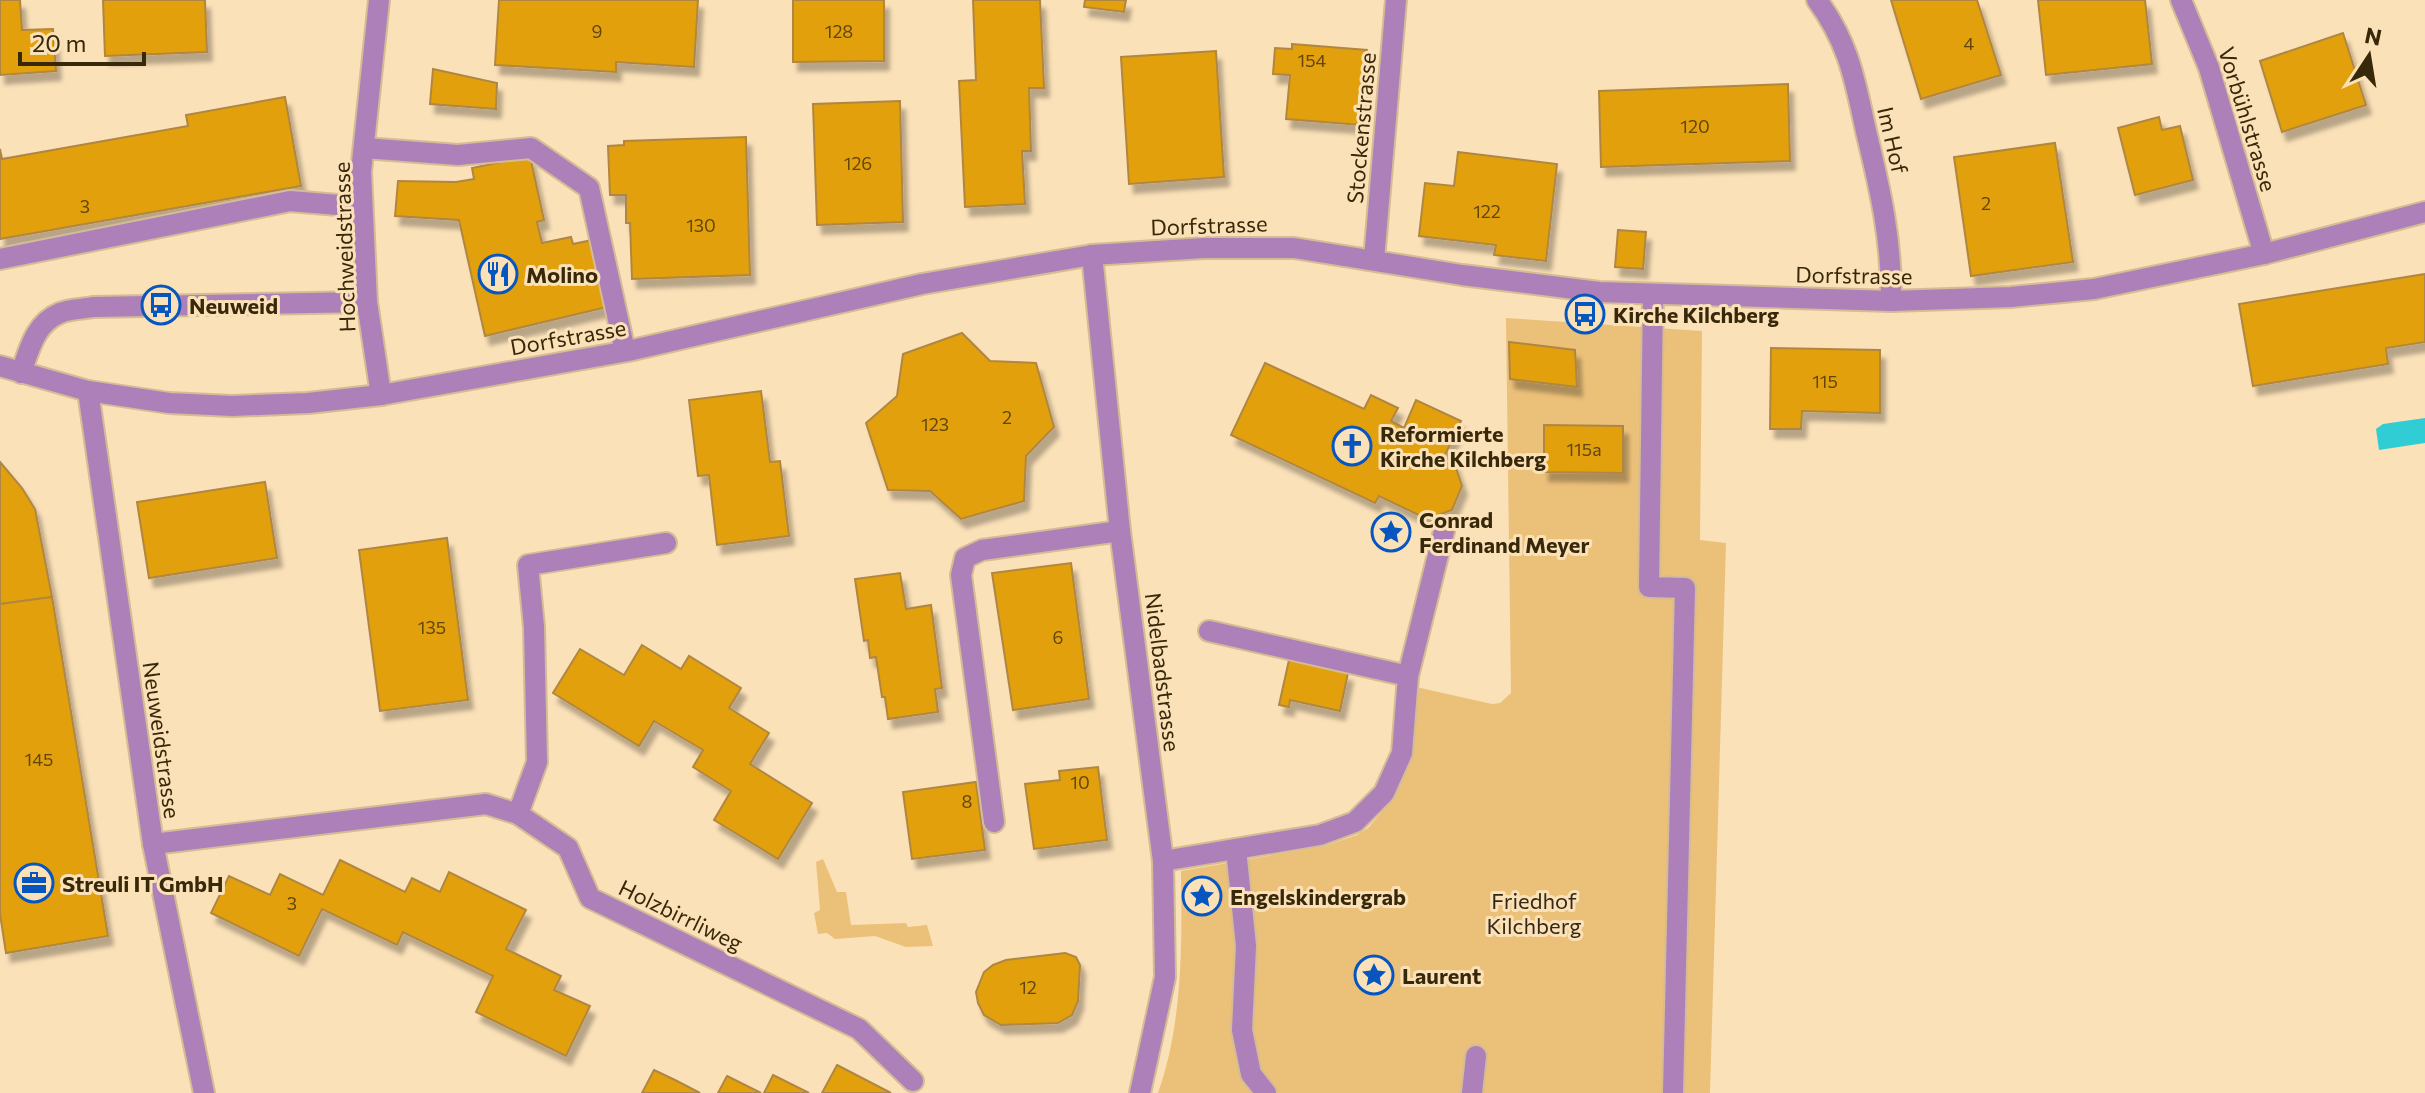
<svg xmlns="http://www.w3.org/2000/svg" width="2425" height="1093" viewBox="0 0 2425 1093" font-family="Commissioner,sans-serif">
	<defs>
		<filter id="shadow"><feDropShadow dx="5" dy="9" stdDeviation="2" flood-color="#0004"/></filter>
	</defs>
	<rect width="100%" height="100%" fill="#fbe1b8"/>
	<g fill="#ebc079">
		<path d="M1506 318 1702 331 1700 540 1726 543 1710 1093H1158C1183 1022 1182 945 1181 871L1325 846 1357 835 1368 828 1394 798 1413 757 1416 687 1492 704 1500 703 1511 693Z"/>
		<polygon points="823,859 837,892 846,892 851,925 906,923 908,927 927,925 933,946 906,947 875,936 835,939 827,933 818,934 814,913 820,910 816,862"/>
	</g>
	<polygon fill="#30ced4" points="2425,418 2425,443 2379,450 2376,429 2383,424"/>
	<g fill="#e2a00a" stroke="#b08742" stroke-width="2" filter="url(#shadow)">
		<polygon points="0,0 20,0 22,30 53,29 56,71 0,75"/>
		<polygon points="103,0 205,0 207,52 105,56"/>
		<polygon points="499,0 698,0 694,67 616,62 616,72 495,65"/>
		<polygon points="793,0 884,0 884,61 793,62"/>
		<polygon points="973,0 1040,0 1044,88 1029,88 1031,151 1022,151 1025,204 965,207 959,81 976,80"/>
		<polygon points="1085,0 1126,0 1124,12 1084,7"/>
		<polygon points="1891,0 1977,0 2001,75 1921,99"/>
		<polygon points="2038,0 2145,0 2152,64 2046,75"/>
		<polygon points="2343,33 2366,105 2282,132 2260,61"/>
		<polygon points="1292,44 1367,50 1361,125 1286,119 1290,75 1273,74 1275,48 1292,49"/>
		<polygon points="1216,51 1224,177 1129,184 1121,57"/>
		<polygon points="433,69 497,83 496,109 430,104"/>
		<polygon points="1788,84 1790,161 1601,167 1599,91"/>
		<polygon points="285,97 301,186 0,239 0,149 2,159 188,126 186,115"/>
		<polygon points="900,101 903,222 817,225 813,104"/>
		<polygon points="2159,117 2162,130 2180,126 2193,180 2135,195 2118,128"/>
		<polygon points="746,137 750,275 632,279 630,223 626,223 626,195 610,195 608,146 624,145 624,141"/>
		<polygon points="2055,143 2073,262 1971,276 1954,157"/>
		<polygon points="1458,152 1557,164 1546,261 1494,255 1496,245 1419,236 1425,183 1454,186"/>
		<polygon points="530,156 544,220 537,222 542,243 571,237 573,244 592,240 607,307 485,336 459,220 395,216 398,181 456,182 474,179 472,168"/>
		<polygon points="1618,230 1646,232 1643,269 1615,267"/>
		<polygon points="2425,274 2425,342 2386,348 2388,364 2253,386 2239,304"/>
		<polygon points="962,333 990,361 1036,363 1054,427 1026,456 1024,501 961,519 930,491 888,490 866,423 897,396 903,354"/>
		<polygon points="1509,342 1575,350 1577,387 1510,379"/>
		<polygon points="1771,348 1880,350 1880,413 1802,411 1801,429 1770,429"/>
		<polygon points="1265,363 1364,409 1371,395 1398,408 1391,421 1404,428 1416,400 1461,421 1444,457 1454,462 1462,486 1452,510 1427,519 1379,496 1375,503 1231,435"/>
		<polygon points="761,391 770,462 780,461 789,536 717,545 709,475 698,476 689,400"/>
		<polygon points="1544,425 1623,426 1623,473 1544,472"/>
		<polygon points="0,462 22,488 35,509 52,597 0,604"/>
		<polygon points="265,482 277,558 149,578 137,502"/>
		<polygon points="447,538 468,700 380,711 359,550"/>
		<polygon points="1071,563 1089,699 1013,710 992,573"/>
		<polygon points="900,573 906,609 931,605 942,688 935,689 938,712 888,719 885,697 882,697 876,657 870,658 868,640 864,641 855,579"/>
		<polygon points="52,597 108,936 6,953 0,914 0,604"/>
		<polygon points="642,645 681,669 689,656 741,688 729,708 769,733 750,764 812,803 778,859 714,820 731,791 693,767 703,750 654,721 639,746 553,693 580,649 624,675"/>
		<polygon points="1289,660 1348,673 1340,711 1290,700 1289,707 1279,705"/>
		<polygon points="1098,767 1107,840 1034,849 1025,784 1060,780 1059,771"/>
		<polygon points="976,782 985,850 912,859 903,792"/>
		<polygon points="340,860 405,892 412,878 440,892 449,872 526,910 506,949 561,976 554,990 590,1006 566,1056 476,1012 493,976 403,932 397,945 322,909 299,956 211,913 229,876 270,895 280,874 323,895"/>
		<polygon points="1065,953 1076,957 1080,965 1078,1001 1072,1015 1058,1023 1001,1025 984,1015 978,1003 976,992 984,972 993,965 1006,960"/>
		<polygon points="837,1065 891,1093 822,1093"/>
		<polygon points="654,1070 677,1081 700,1093 642,1093"/>
		<polygon points="773,1075 809,1093 764,1093"/>
		<polygon points="727,1076 761,1093 718,1093"/>
	</g>
	<g fill="none" stroke-linecap="round" stroke-linejoin="round">
		<g stroke="#d4bc95" stroke-width="24">
			<g id="minor">
				<polyline points="379,0 361,172 367,302 381,395"/>
				<path d="M1817 0C1849 43 1855 81 1866 131 1880 189 1892 240 1891 301"/>
				<polyline points="2181,0 2209,68 2264,254"/>
				<polyline points="364,148 458,155 531,148 589,188 625,351"/>
				<polyline points="1092,255 1120,531 1163,861 1165,977 1140,1093"/>
				<polyline points="0,259 290,201 338,205 362,200"/>
				<polyline points="1374,260 1396,0"/>
				<polyline points="1653,295 1649,587 1685,588 1673,1093"/>
				<polyline points="0,366 88,391 169,403 232,406 308,403 381,395 628,351 922,284 1092,255 1204,248 1294,248 1462,275 1599,292 1891,301 2011,297 2094,289 2264,254 2425,212"/>
				<path d="M21 373C29 350 35 323 60 313 69 309 83 309 93 307L367 302"/>
				<polyline points="88,391 153,844 204,1093"/>
				<polyline points="1209,631 1408,676"/>
				<polyline points="518,814 537,762 534,627 528,565 666,543"/>
				<polyline points="994,822 961,575 965,558 982,550 1120,531"/>
				<polyline points="153,844 486,804 518,814 568,848 590,898 859,1029 913,1081"/>
				<polyline points="1236,849 1246,946 1242,1030 1251,1074 1266,1093"/>
				<polyline points="1163,861 1320,835 1355,822 1384,793 1402,753 1408,676 1445,527"/>
				<polyline points="1472,1093 1476,1056"/>
			</g>
		</g>
		<use href="#minor" stroke="#ad80b9" stroke-width="20"/>
	</g>
	<defs>
		<g id="restaurant-ring" transform="scale(2)"><circle r="9.5" fill="#fbe1b8" stroke="#0756c0" stroke-width="1.5"/><path d="M-5-6h1v4h1v-4h1v4h1v-4h1v5L-1.5 .5V6h-2V.5L-5-1ZM5-6V6H3V1.5H1.5Q1.5-4 5-6Z" fill="#0756c0"/></g>
		<g id="bus-ring" transform="scale(2)"><circle r="9.5" fill="#fbe1b8" stroke="#0756c0" stroke-width="1.5"/><path d="M-5-6H5V4H4V6H2V4H-2V6H-4V4H-5ZM-3.5-4V0h7V-4ZM-3.5 1.2v1.5H-2V1.2ZM2 1.2v1.5H3.5V1.2Z" fill="#0756c0"/></g>
		<g id="church-ring" transform="scale(2)"><circle r="9.5" fill="#fbe1b8" stroke="#0756c0" stroke-width="1.5"/><path d="M-1.2-6h2.4v3.5h3.3v2.4h-3.3V6h-2.4V-.1h-3.3v-2.4h3.3Z" fill="#0756c0"/></g>
		<g id="sight-ring" transform="scale(2)"><circle r="9.5" fill="#fbe1b8" stroke="#0756c0" stroke-width="1.5"/><path d="M0-6L1.8-2.2L6-1.7L2.9 1.2L3.7 5.4L0 3.3L-3.7 5.4L-2.9 1.2L-6-1.7L-1.8-2.2Z" fill="#0756c0"/></g>
		<g id="office-ring" transform="scale(2)"><circle r="9.5" fill="#fbe1b8" stroke="#0756c0" stroke-width="1.5"/><path d="M-6-3h4V-5.5h4V-3h4V5H-6ZM-1-4.5V-3h2v-1.5ZM-6 0V1H6V0Z" fill="#0756c0"/></g>
	</defs>
	<g fill-rule="evenodd">
		<use href="#restaurant-ring" x="498" y="274"/>
		<use href="#bus-ring" x="161" y="305"/>
		<use href="#bus-ring" x="1585" y="314"/>
		<use href="#church-ring" x="1352" y="446"/>
		<use href="#sight-ring" x="1391" y="532"/>
		<use href="#office-ring" x="34" y="883"/>
		<use href="#sight-ring" x="1202" y="896"/>
		<use href="#sight-ring" x="1374" y="975"/>
	</g>
	<g text-anchor="middle" dominant-baseline="central" stroke-width="6" stroke-linejoin="round" paint-order="stroke">
		<g font-size="18" fill="#62460a">
			<text x="597" y="31">9</text>
			<text x="839" y="31">128</text>
			<text x="1969" y="43">4</text>
			<text x="1312" y="60">154</text>
			<text x="1695" y="126">120</text>
			<text x="858" y="163">126</text>
			<text x="1986" y="203">2</text>
			<text x="85" y="206">3</text>
			<text x="1487" y="211">122</text>
			<text x="701" y="225">130</text>
			<text x="1825" y="381">115</text>
			<text x="1007" y="417">2</text>
			<text x="935" y="424">123</text>
			<text x="1584" y="449">115a</text>
			<text x="432" y="627">135</text>
			<text x="1058" y="637">6</text>
			<text x="39" y="759">145</text>
			<text x="1080" y="782">10</text>
			<text x="967" y="801">8</text>
			<text x="292" y="903">3</text>
			<text x="1028" y="987">12</text>
		</g>
		<g font-size="22" fill="#38280a" stroke="#fbe1b8">
			<text transform="translate(2248 119) rotate(73)">Vorbühlstrasse</text>
			<text transform="translate(1361 128) rotate(-85)">Stockenstrasse</text>
			<text transform="translate(1893 140) rotate(77)">Im Hof</text>
			<text transform="translate(1209 225) rotate(-2)">Dorfstrasse</text>
			<text transform="translate(344 247) rotate(-92)">Hochweidstrasse</text>
			<text transform="translate(1854 275) rotate(1)">Dorfstrasse</text>
			<text transform="translate(568 337) rotate(-10)">Dorfstrasse</text>
			<text transform="translate(1163 672) rotate(83)">Nidelbadstrasse</text>
			<text transform="translate(162 740) rotate(82)">Neuweidstrasse</text>
			<text transform="translate(681 915) rotate(26)">Holzbirrliweg</text>
		</g>
		<g font-size="22" font-weight="bold" fill="#38280a" stroke="#fbe1b8" text-anchor="start">
			<text x="526" y="274">Molino</text>
			<text x="189" y="305">Neuweid</text>
			<text x="1613" y="314">Kirche Kilchberg</text>
			<text x="1380" y="433">Reformierte<tspan x="1380" dy="25">Kirche Kilchberg</tspan></text>
			<text x="1419" y="519">Conrad<tspan x="1419" dy="25">Ferdinand Meyer</tspan></text>
			<text x="62" y="883">Streuli IT GmbH</text>
			<text x="1230" y="896">Engelskindergrab</text>
			<text x="1402" y="975">Laurent</text>
		</g>
		<g font-size="22" fill="#352915" stroke="#fbe1b8">
			<text x="1534" y="900">Friedhof<tspan x="1534" dy="25">Kilchberg</tspan></text>
		</g>
	</g>
	<g transform="translate(2369 56) rotate(12)" stroke="#fbe1b8" stroke-width="6" paint-order="stroke">
	<path d="M0-6L14 30L0 20L-14 30Z" fill="#38280a"/>
	<text y="-12" font-size="22" font-weight="bold" text-anchor="middle" fill="#38280a">N</text>
	</g>
	<path d="M20 52v12h124v-12" fill="none" stroke="#38280a" stroke-width="4"/>
	<text x="32" y="52" font-size="24" fill="#38280a" stroke="#fbe1b8" stroke-width="6" paint-order="stroke">20 m</text>
</svg>
